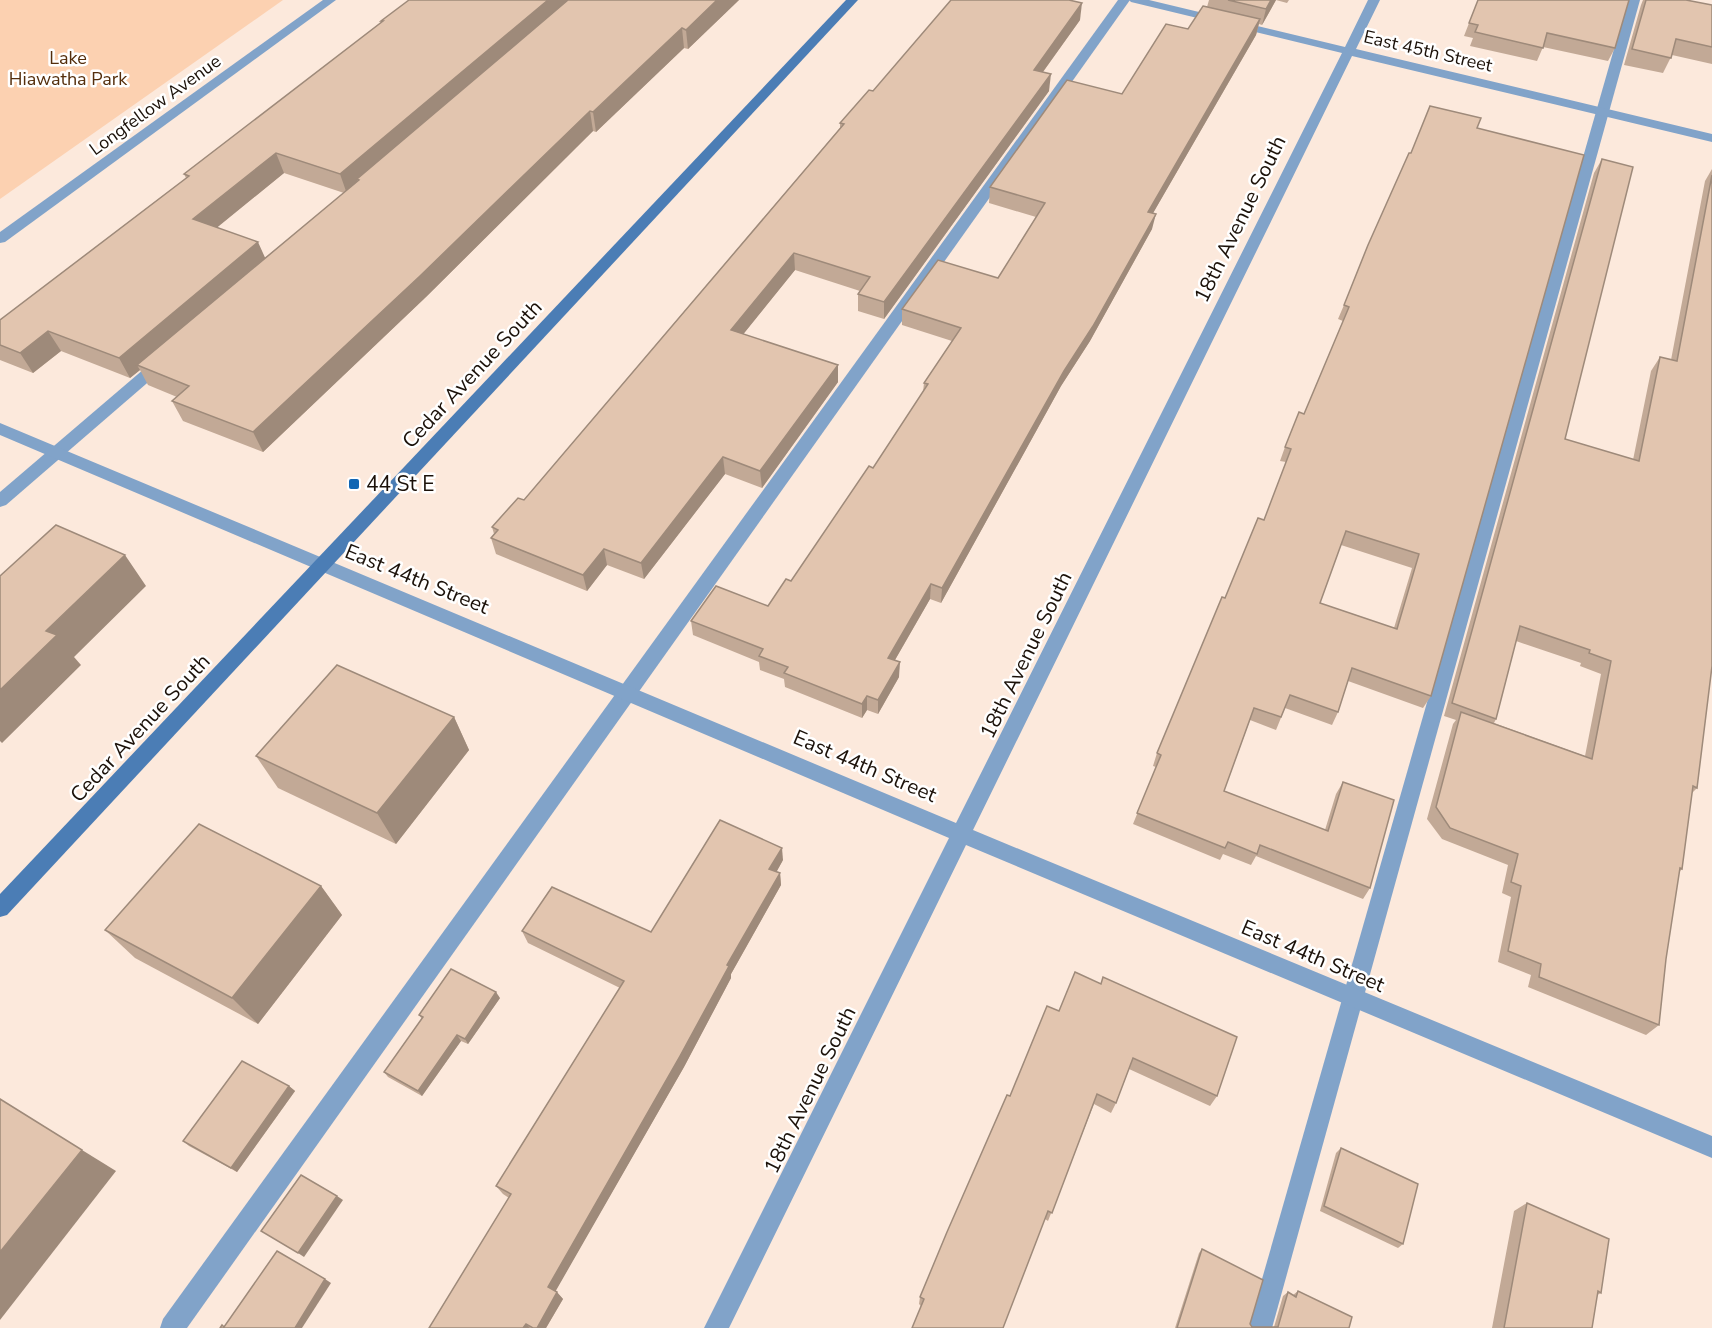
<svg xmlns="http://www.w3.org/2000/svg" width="1712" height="1328" viewBox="0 0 1712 1328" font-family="'Nunito Sans',sans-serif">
	<rect width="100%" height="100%" fill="#fce9dc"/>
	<polygon fill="#fcd1b1" points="0,0 283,0 0,199"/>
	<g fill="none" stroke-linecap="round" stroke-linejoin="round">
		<g fill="#81a3c9" fill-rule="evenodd">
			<polygon points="1118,0 1130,0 187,1328 160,1328 163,1319"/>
			<polygon points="1628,0 1640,0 1272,1328 1248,1328"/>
			<polygon points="163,356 168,357 171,361 168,365 6,505 0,507 0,492 158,357"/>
		</g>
		<g fill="#81a3c9" fill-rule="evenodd">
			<polygon points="323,0 336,0 5,242 0,243 0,232"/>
			<polygon points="1129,0 1149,0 1345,47 1368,0 1380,0 1356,49 1712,134 1712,142 1352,56 973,830 1712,1136 1712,1158 966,845 729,1328 704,1328 949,838 0,435 0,423 956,823 1342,53 1131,2"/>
		</g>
		<polygon fill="#4b7db5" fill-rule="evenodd" points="846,0 858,0 7,915 0,917 0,894"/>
	</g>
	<g fill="#c2a996" fill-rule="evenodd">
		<path d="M739 0 688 49 684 48 596 132 593 131 427 296 263 452 183 421 172 401 177 397 148 385 140 370 130 378 61 351 33 373 0 360V320L186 178 184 174 382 22 381 21ZM284 173 344 193 265 258 217 227Z"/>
		<polygon points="1209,0 1289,0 1287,3 1276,0 1262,25 1259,24 1256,35 1153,213 1152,229 1090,341 1061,386 941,603 930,599 895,660 899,677 878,714 867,710 862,718 785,687 784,679 760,670 759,662 693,635 691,621 768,606 791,581 873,468 923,392 924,383 952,341 902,325 902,309 998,278 1036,217 989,203 990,187 1122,94 1188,29 1207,7"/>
		<polygon points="1478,0 1615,48 1608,61 1543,47 1537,61 1470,46 1473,38 1464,36"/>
		<polygon points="1643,0 1686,0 1712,5 1712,64 1672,55 1663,73 1624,65 1641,5"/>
		<polygon points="1080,20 1043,72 1049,91 884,319 858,311 858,294 860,291 795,270 743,334 838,365 838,382 762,488 725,474 644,579 607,565 587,591 496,554 491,538 494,534 492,527 524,500 840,128 840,123 873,91"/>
		<path d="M1477 128 1431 696 1423 708 1348 681 1338 712 1332 725 1285 708 1276 730 1250 720 1224 791 1325 830 1336 794 1343 782 1370 888 1363 899 1256 856 1251 865 1223 854 1220 860 1133 824 1156 767 1153 766 1157 753 1225 598 1264 520 1286 462 1280 461 1285 447 1304 414 1343 321 1338 319 1344 305 1411 153ZM1341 545 1412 568 1394 628 1320 603Z"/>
		<path d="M1602 159 1565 439 1633 460 1651 371 1660 357 1671 360 1705 181 1712 169V666L1697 788 1692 793 1682 869 1679 872 1666 959 1659 1025 1646 1035 1528 987 1531 975 1498 962 1511 897 1502 893 1508 865 1442 839 1427 819 1453 724 1456 720 1444 716 1594 173ZM1516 641 1581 663 1580 666 1601 674 1585 756 1494 723 1496 719Z"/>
		<polygon points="454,717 469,750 396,844 278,788 256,756"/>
		<polygon points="783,860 776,872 780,873 781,885 731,974 731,978 684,1067 555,1291 563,1299 546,1328 429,1328 509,1198 503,1194 496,1186 620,988 528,943 522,931 651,932"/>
		<polygon points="321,886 342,915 258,1024 135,958 105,930"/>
		<polygon points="500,998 468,1044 461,1041 422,1096 388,1077 384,1072 422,1019 419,1015"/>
		<polygon points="1059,1011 1217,1096 1210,1106 1129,1069 1116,1103 1111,1113 1094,1104 1048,1221 1045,1219 921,1306 919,1304 920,1297 1010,1096"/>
		<polygon points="289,1086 295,1091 237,1172 189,1146 183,1141"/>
		<polygon points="1341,1148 1403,1244 1398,1248 1320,1211 1336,1153"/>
		<polygon points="1527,1203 1601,1293 1597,1295 1592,1328 1492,1328 1514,1211"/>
		<polygon points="1202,1249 1252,1327 1274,1327 1283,1296 1288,1292 1293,1295 1298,1291 1349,1328 1175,1328 1199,1253"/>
	</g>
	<g fill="#9e8a7a">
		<polygon points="548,0 575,0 359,180 357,179 358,184 347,194 340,174"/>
		<polygon points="717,0 739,0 688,49 686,30"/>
		<polygon points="1271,0 1276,0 1262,25 1266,9"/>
		<polygon points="1082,3 1080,20 1032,87 1034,70"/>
		<polygon points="1260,19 1256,35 1145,227 1148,212"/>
		<polygon points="682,28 684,48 596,132 593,112"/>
		<polygon points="1051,74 1049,91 884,319 884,302"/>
		<polygon points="590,111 593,131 427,296 263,452 253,432"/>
		<polygon points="276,153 284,173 203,239 193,219"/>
		<polygon points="1156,214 1152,229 1090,341 1061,386 941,603 942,588 1064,371"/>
		<polygon points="258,242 267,262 137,365 140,370 130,378 119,358"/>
		<polygon points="794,253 795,270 733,347 731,330"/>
		<polygon points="48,331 61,351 33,373 20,353"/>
		<polygon points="838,365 838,382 762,488 760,471"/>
		<polygon points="723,457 725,474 644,579 641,563"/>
		<polygon points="604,549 607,565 587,591 583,575"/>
		<polygon points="125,555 146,586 74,657 81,665 2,743 0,741 0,690 46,631"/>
		<polygon points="931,584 930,599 888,672 888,658"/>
		<polygon points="900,662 899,677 878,714 878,700"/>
		<polygon points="867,696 867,710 862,718 862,704"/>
		<polygon points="454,717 469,750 396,844 377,813"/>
		<polygon points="782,848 783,860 771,882 769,869"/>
		<polygon points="780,873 781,885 731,974 731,978 684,1067 554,1294 548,1287 727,965"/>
		<polygon points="321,886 342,915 258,1024 232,998"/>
		<polygon points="496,992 500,998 468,1044 465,1039"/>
		<polygon points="457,1035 461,1041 422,1096 418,1091"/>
		<polygon points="289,1086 295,1091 237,1172 231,1168"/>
		<polygon points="82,1150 116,1171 0,1320 0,1252"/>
		<polygon points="337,1196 343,1200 304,1257 298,1253"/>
		<polygon points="325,1279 331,1283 302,1328 295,1328"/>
		<polygon points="557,1292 563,1299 546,1328 537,1328"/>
		<polygon points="526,1324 530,1328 523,1328"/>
	</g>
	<g fill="#e2c5af" stroke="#9e8a7a" stroke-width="1.5" fill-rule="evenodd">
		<polygon points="409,0 548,0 340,174 276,153 193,219 258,242 119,358 48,331 20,353 0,345 0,320 189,176 184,174 383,21 381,21"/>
		<polygon points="568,0 717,0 686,30 682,28 593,112 590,111 420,276 253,432 172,401 189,386 137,365 359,180 357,179"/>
		<polygon points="951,0 1069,0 1082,3 1034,70 1051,74 884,302 858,294 870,277 794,253 731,330 838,365 760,471 723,457 641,563 604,549 583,575 491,538 498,530 492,527 518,498 524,500 844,124 840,123 869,90 873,91"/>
		<polygon points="1228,0 1271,0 1266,9"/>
		<polygon points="1478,0 1629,0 1615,48 1547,33 1543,48 1475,32 1478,25 1469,23"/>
		<polygon points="1646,0 1686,0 1712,5 1712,47 1676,39 1671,58 1632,49"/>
		<polygon points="1203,6 1260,19 1148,212 1156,214 1093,326 1064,371 942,588 931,584 888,658 900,662 878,700 867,696 862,704 784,673 788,667 759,656 763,649 691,621 716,586 768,606 786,579 791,581 869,466 873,468 928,384 924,383 961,328 902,309 938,260 998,278 1045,203 990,187 1067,80 1122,94 1166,24 1188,29"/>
		<path d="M1430 106 1481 118 1477 128 1584 155 1431 696 1352 668 1338 712 1290 695 1281 717 1254 708 1224 791 1328 831 1343 782 1394 800 1370 888 1260 845 1257 854 1228 842 1225 848 1137 813 1161 755 1157 753 1222 597 1225 598 1258 518 1264 520 1291 449 1285 447 1299 412 1304 414 1349 307 1344 305 1368 245 1409 153H1411ZM1346 531 1419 554 1397 629 1320 603Z"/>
		<polygon points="1602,159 1633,167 1565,439 1639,461 1660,357 1677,361 1712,175 1712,666 1697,788 1693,786 1682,869 1680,868 1666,959 1659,1025 1539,977 1541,964 1508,951 1521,886 1511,882 1518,854 1450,828 1436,807 1461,712 1592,759 1611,661 1589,653 1590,650 1520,626 1496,719 1452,703"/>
		<polygon points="56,525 125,555 46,631 57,635 0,690 0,576"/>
		<polygon points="337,665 454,717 377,813 256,756"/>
		<polygon points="720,820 782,848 769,869 780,873 727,965 729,966 680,1056 548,1287 557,1292 537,1328 533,1328 526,1324 523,1328 429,1328 511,1194 496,1186 624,981 522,931 552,887 651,932"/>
		<polygon points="199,824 321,886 232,998 105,930"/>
		<polygon points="451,969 496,992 465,1039 457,1035 418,1091 384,1072 423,1017 419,1015"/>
		<polygon points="1075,972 1101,984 1103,977 1237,1037 1217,1096 1133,1058 1116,1103 1097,1094 1052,1213 1048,1211 1003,1328 912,1328 924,1299 920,1297 947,1232 1007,1095 1010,1096 1047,1006 1059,1011"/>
		<polygon points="242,1061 289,1086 231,1168 183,1141"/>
		<polygon points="0,1099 82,1150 0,1252"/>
		<polygon points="1341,1148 1418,1184 1403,1244 1324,1206"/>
		<polygon points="301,1175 337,1196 298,1253 261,1231"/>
		<polygon points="1527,1203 1609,1239 1601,1293 1598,1291 1592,1328 1504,1328"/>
		<polygon points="1202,1249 1263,1280 1250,1324 1252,1327 1278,1327 1288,1292 1296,1297 1298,1291 1352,1317 1349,1328 1177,1328"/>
		<polygon points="277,1251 325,1279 295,1328 220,1328 222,1325 224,1327"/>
	</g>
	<rect fill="#1065b3" stroke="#fff" stroke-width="2" x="348" y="478" width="12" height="12" rx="3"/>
	<g text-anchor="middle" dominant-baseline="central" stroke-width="5" stroke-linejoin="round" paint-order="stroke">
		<g font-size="18" fill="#1b1109" stroke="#fff">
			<text transform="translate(1428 51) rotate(13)">East 45th Street</text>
			<text transform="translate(155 105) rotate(-36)">Longfellow Avenue</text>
		</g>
		<g font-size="18" fill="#542e0c" stroke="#fff">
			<text x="68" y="58">Lake<tspan x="68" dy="21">Hiawatha Park</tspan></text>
		</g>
		<g font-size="21" fill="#1b1109" stroke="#fff">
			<text transform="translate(1240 219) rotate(-64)">18th Avenue South</text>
			<text transform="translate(472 374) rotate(-47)">Cedar Avenue South</text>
			<text transform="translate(417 579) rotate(22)">East 44th Street</text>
			<text transform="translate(1026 655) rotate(-64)">18th Avenue South</text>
			<text transform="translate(140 728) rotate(-47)">Cedar Avenue South</text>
			<text transform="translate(865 766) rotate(23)">East 44th Street</text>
			<text transform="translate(1313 956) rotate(23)">East 44th Street</text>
			<text transform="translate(810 1090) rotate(-64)">18th Avenue South</text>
		</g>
		<g font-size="21" fill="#1b1109" stroke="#fff" text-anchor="start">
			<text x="366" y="484">44 St E</text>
		</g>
	</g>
</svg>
